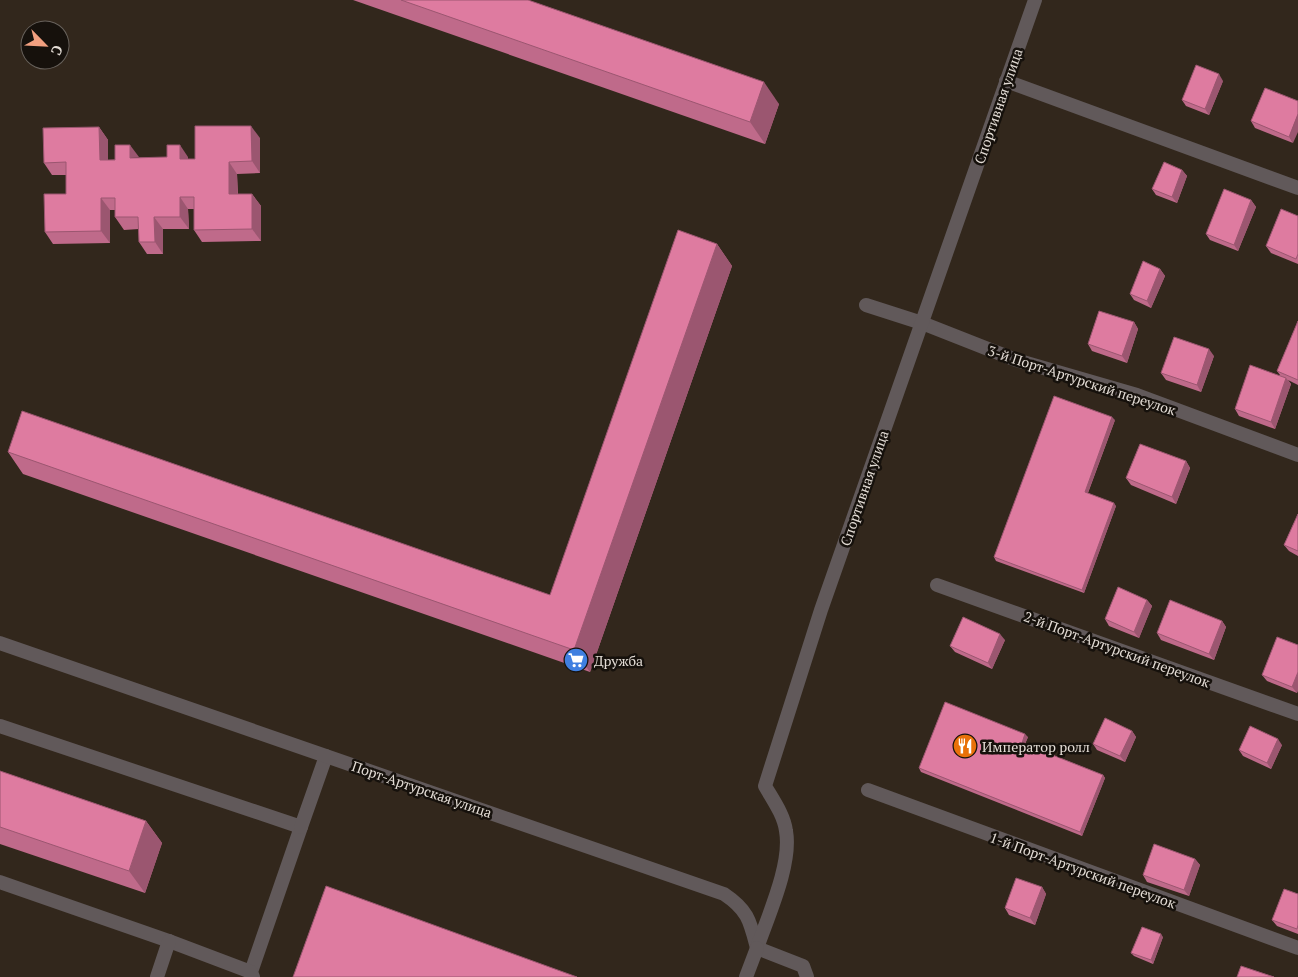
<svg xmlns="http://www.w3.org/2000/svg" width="1298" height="977" viewBox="0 0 1298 977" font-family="'PT Serif',serif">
	<rect width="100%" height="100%" fill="#32271c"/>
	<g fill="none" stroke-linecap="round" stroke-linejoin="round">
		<g stroke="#61595a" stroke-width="14">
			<polyline points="1006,81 1298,188"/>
			<polyline points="0,726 301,827 251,972 253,977"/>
			<polyline points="301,827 326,756"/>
			<polyline points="0,882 169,941 251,972"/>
			<polyline points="157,977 169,941"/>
		</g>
		<g stroke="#61595a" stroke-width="14">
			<polyline points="866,305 922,323 1016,360 1137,395 1298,455"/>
			<polyline points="937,585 1298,714"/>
			<path d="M0 643 724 894C748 910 750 921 757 948"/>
			<polyline points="868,790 1298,948"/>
			<path d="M757 948C768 916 792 864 786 831 784 815 773 800 765 786L821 610 1035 0"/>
			<polyline points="757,948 803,966 807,977"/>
		</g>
		<polyline stroke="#61595a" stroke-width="14" points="746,977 757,948"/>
	</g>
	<g fill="#bf6a8a">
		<polygon points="353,0 528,0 779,104 765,144"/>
		<polygon points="1223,81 1209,115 1186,106 1182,100"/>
		<polygon points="1265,88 1293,143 1255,128 1251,121"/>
		<polygon points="99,127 108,140 108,160 139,158 188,157 188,159 195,159 260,138 260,173 237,174 238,194 252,194 261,206 261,241 202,242 194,230 194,209 188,209 189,229 163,229 163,254 147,254 139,242 139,229 124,230 115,217 115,210 110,210 110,243 53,244 45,232 66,194 66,175 52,175 44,163"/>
		<polygon points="1182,170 1187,176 1177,203 1156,195 1152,189"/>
		<polygon points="1251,200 1256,207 1238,251 1210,240 1206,234"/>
		<polygon points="1298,216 1298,264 1271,253 1266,246"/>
		<polygon points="717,244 732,266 590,672 23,474 8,452 550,595"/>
		<polygon points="1160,269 1165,276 1151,308 1134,300 1130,294"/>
		<polygon points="1298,321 1298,385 1288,380 1291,384 1275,429 1239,416 1235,409 1280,375 1277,371"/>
		<polygon points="1134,322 1138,329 1127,363 1092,351 1088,344"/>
		<polygon points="1214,356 1201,392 1166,380 1161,373"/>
		<polygon points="1115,420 1088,493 1116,506 1084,593 996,561 994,557"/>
		<polygon points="1186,461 1190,468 1176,504 1131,485 1126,478"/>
		<polygon points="1298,514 1298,556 1289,551 1284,545"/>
		<polygon points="1147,600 1152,606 1139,638 1109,626 1105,619"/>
		<polygon points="1222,621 1226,627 1214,660 1161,640 1157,633"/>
		<polygon points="1005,640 992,669 955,652 950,646"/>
		<polygon points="1298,645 1298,690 1297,693 1267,681 1262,675"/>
		<polygon points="1132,731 1136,737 1125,762 1097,750 1093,744"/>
		<polygon points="1028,737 1025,744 1103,775 1105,778 1082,836 921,772 919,768"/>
		<polygon points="1282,745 1271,769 1243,756 1239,750"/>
		<polygon points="0,771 146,821 162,843 145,893 0,844"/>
		<polygon points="1195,859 1200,865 1189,896 1147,882 1143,875"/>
		<polygon points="1042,887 1046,894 1035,925 1009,915 1005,908"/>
		<polygon points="1298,894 1298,934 1277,926 1272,920"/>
		<polygon points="1163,937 1153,964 1134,956 1131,953"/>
	</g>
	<g fill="#9b5670">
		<polygon points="1219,74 1223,81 1209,115 1205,109"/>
		<polygon points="764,82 779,104 765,144 750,122"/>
		<polygon points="1298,114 1298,132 1293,143 1289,137"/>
		<polygon points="251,126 260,138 260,173 252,161"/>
		<polygon points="99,127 108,140 108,173 100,160"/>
		<polygon points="130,145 139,157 130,158"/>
		<polygon points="180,145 188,157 188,172 180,159"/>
		<polygon points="229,162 237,174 238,206 229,194"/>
		<polygon points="1182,170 1187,176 1177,203 1172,197"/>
		<polygon points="252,194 261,206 261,241 252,229"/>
		<polygon points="180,197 188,209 189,229 180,217"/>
		<polygon points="101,198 110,210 110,243 101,231"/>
		<polygon points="1251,200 1256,207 1238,251 1234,245"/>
		<polygon points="154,217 163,229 163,254 155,242"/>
		<polygon points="717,244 732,266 590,672 574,650"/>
		<polygon points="1160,269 1165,276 1151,308 1147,301"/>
		<polygon points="1134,322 1138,329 1127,363 1122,356"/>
		<polygon points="1209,349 1214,356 1201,392 1197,385"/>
		<polygon points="1286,378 1291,384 1275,429 1271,422"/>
		<polygon points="1112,417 1115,420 1087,495 1085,492"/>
		<polygon points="1186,461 1190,468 1176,504 1172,497"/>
		<polygon points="1114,503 1116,506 1084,593 1082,590"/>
		<polygon points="1147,600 1152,606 1139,638 1134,632"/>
		<polygon points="1222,621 1226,627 1214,660 1209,654"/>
		<polygon points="1000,634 1005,640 992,669 988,663"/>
		<polygon points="1298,672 1298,690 1297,693 1292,687"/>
		<polygon points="1132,731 1136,737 1125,762 1120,756"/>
		<polygon points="1025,734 1028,737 1024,746 1022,743"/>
		<polygon points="1278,739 1282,745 1271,769 1267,763"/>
		<polygon points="1103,775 1105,778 1082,836 1080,832"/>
		<polygon points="146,821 162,843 145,893 129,871"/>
		<polygon points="1195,859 1200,865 1189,896 1184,890"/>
		<polygon points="1042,887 1046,894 1035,925 1030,918"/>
		<polygon points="1161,934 1163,937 1153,964 1151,960"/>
	</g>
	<g fill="#de7ba0" stroke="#9b5670">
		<polygon points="401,0 528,0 764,82 750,122"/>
		<polygon points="1196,65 1219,74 1205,109 1182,100"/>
		<polygon points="1265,88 1298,101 1298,114 1289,137 1251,121"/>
		<polygon points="195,126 251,126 252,161 229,162 229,194 252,194 252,229 194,230 194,197 180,197 180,217 154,217 155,242 139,242 138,217 115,217 115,198 101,198 101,231 45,232 44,194 66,194 66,162 44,163 43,128 99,127 100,160 115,160 115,145 130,145 130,158 167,157 167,145 180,145 180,159 195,159"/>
		<polygon points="1164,162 1182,170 1172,197 1152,189"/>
		<polygon points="1224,189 1251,200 1234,245 1206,234"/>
		<polygon points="1281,209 1298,216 1298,254 1296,259 1266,246"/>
		<polygon points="678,230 717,244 574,650 8,452 22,411 550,595"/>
		<polygon points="1143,261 1160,269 1147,301 1130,294"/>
		<polygon points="1099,311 1134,322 1122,356 1088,344"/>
		<polygon points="1298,321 1298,380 1277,371"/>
		<polygon points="1174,337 1209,349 1197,385 1161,373"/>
		<polygon points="1250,365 1286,378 1271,422 1235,409"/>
		<polygon points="1054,396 1112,417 1085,492 1114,503 1082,590 994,557"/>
		<polygon points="1140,444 1186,461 1172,497 1126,478"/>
		<polygon points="1298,514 1298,551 1284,545"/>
		<polygon points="1118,587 1147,600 1134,632 1105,619"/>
		<polygon points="1170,600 1222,621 1209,654 1157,633"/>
		<polygon points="963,617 1000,634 988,663 950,646"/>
		<polygon points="1277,637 1298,645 1298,672 1292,687 1262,675"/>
		<polygon points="945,702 1025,734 1022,743 1103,775 1080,832 919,768"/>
		<polygon points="1105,718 1132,731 1120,756 1093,744"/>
		<polygon points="1250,726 1278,739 1267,763 1239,750"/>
		<polygon points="0,771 146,821 129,871 0,827"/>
		<polygon points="1154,844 1195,859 1184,890 1143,875"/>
		<polygon points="1016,878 1042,887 1030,918 1005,908"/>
		<polygon points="326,886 577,977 293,977"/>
		<polygon points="1284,889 1298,894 1298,925 1297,929 1272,920"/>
		<polygon points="1142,927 1161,934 1151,960 1131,953"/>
		<polygon points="1241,966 1274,977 1237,977"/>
	</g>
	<defs>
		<g id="supermarket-disc" transform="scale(1.25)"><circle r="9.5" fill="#3f7fe0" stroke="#16110c"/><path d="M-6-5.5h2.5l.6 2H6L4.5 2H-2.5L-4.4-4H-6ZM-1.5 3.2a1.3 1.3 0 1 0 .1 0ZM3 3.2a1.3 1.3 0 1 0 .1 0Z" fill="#fff"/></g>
		<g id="restaurant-disc" transform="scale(1.25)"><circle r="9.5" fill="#e8710a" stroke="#16110c"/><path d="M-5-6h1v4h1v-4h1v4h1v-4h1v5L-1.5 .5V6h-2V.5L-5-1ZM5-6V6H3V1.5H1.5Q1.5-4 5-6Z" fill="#fff"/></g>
	</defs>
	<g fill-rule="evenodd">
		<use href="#supermarket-disc" x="576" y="660"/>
		<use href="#restaurant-disc" x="965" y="746"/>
	</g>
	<g text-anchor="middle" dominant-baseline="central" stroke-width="5" stroke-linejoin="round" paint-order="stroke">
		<g font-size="14" fill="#e3dcd5" stroke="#16110c">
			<text transform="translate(998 106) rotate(-71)">Спортивная улица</text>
			<text transform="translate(1082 380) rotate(18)">3-й Порт-Артурский переулок</text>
			<text transform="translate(864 488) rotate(-71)">Спортивная улица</text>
			<text transform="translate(1117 649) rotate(20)">2-й Порт-Артурский переулок</text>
			<text transform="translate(422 789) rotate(19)">Порт-Артурская улица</text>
			<text transform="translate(1083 870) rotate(20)">1-й Порт-Артурский переулок</text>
		</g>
		<g font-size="14" fill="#e3dcd5" stroke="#16110c" text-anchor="start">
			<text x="594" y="660">Дружба</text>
			<text x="982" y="746">Император ролл</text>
		</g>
	</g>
	<g transform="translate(45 45) rotate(114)"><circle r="24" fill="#16110c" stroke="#68625c"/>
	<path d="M0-4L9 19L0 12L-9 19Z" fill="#f2a080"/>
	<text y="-8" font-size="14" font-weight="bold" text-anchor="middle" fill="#e3dcd5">С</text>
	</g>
</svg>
